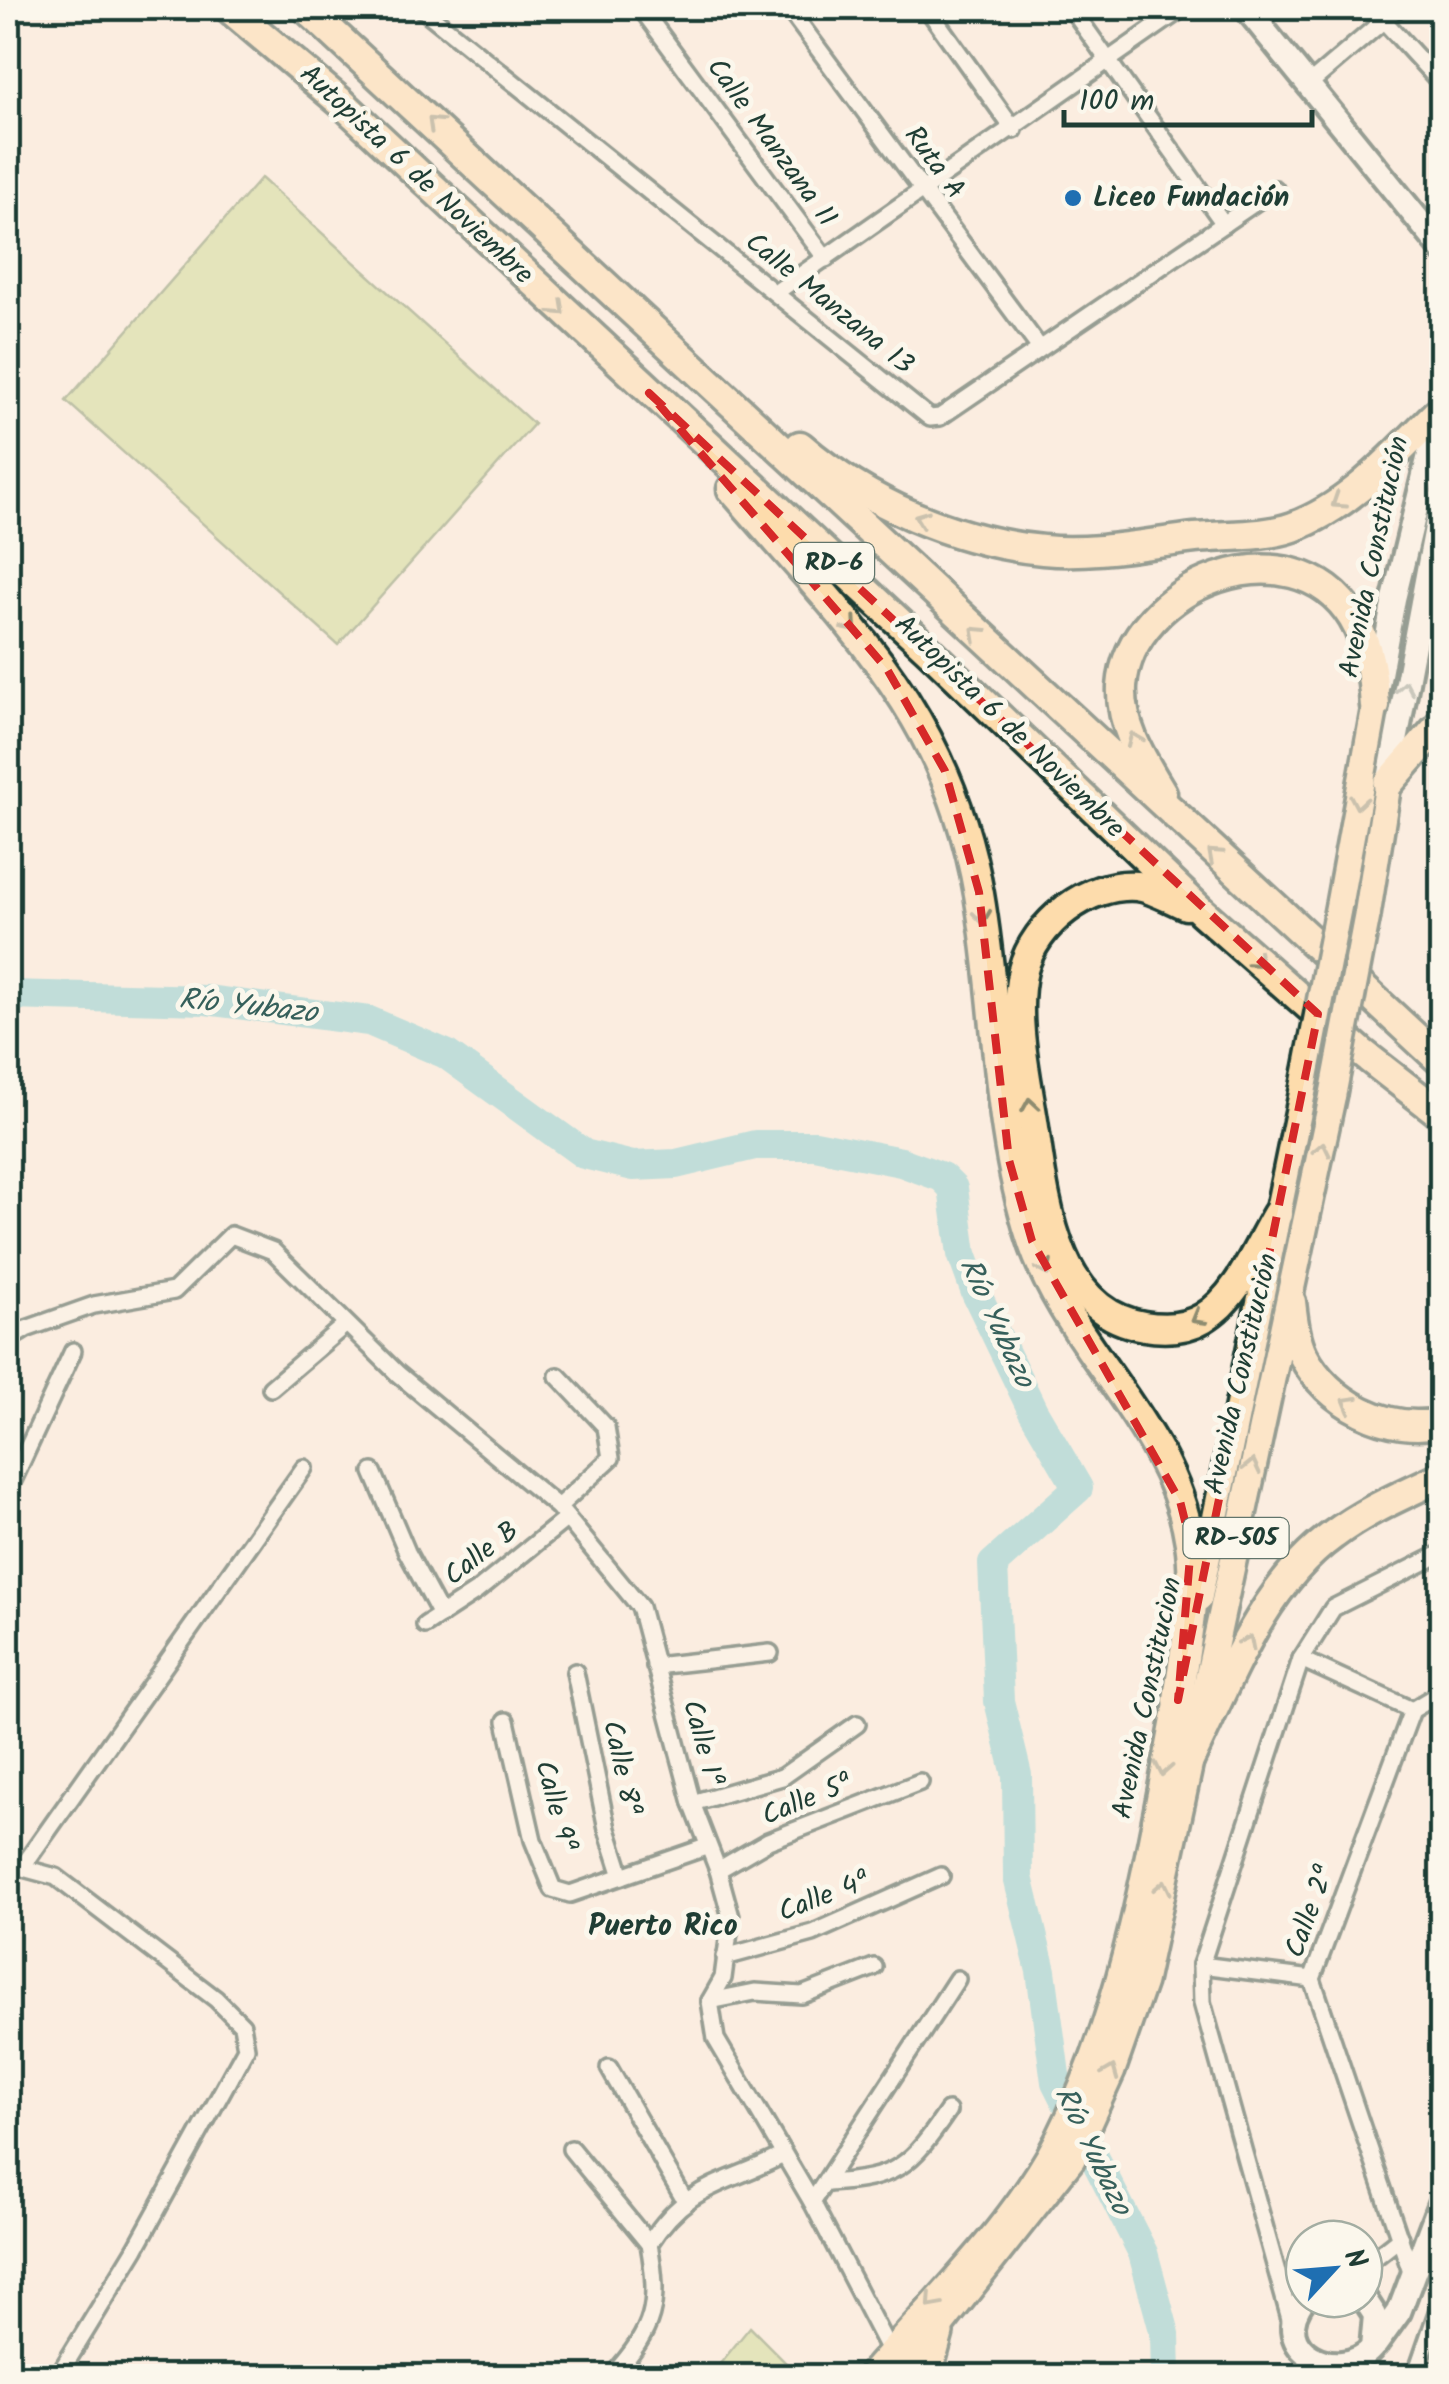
<svg xmlns="http://www.w3.org/2000/svg" width="1449" height="2384" viewBox="0 0 1449 2384" font-family="Kalam,sans-serif">
	<rect width="100%" height="100%" fill="#fbede0"/>
	<filter id="ink" filterUnits="userSpaceOnUse"><feTurbulence type="fractalNoise" baseFrequency=".01" numOctaves="2"/><feDisplacementMap in="SourceGraphic" scale="20" xChannelSelector="R" yChannelSelector="G"/><feConvolveMatrix kernelMatrix="1 2 1 2 8 2 1 2 1" color-interpolation-filters="sRGB"/></filter>
	<g filter="url(#ink)">
		<g fill="#c7d98e" stroke="#738b61" stroke-width="2.5">
			<polygon points="261,178 534,424 338,645 66,401"/>
			<polygon points="750,2327 799,2376 710,2376"/>
		</g>
		<g fill="none" stroke-linecap="round" stroke-linejoin="round">
			<polyline stroke="#7acbd0" stroke-width="30" points="8,995 206,1000 369,1021 446,1054 584,1154 633,1166 676,1164 755,1145 815,1145 901,1162 942,1177 953,1188 962,1254 976,1293 1033,1411 1078,1488 993,1564 999,1701 1017,1775 1018,1877 1041,1971 1056,2082 1143,2253 1165,2334 1166,2376"/>
			<g stroke="#1f3d34" stroke-width="22">
				<g id="street">
					<polyline points="421,8 930,418 940,417 1275,189"/>
					<polyline points="641,8 826,259"/>
					<polyline points="788,8 1039,347"/>
					<polyline points="927,8 1014,130"/>
					<polyline points="1071,8 1224,224"/>
					<polyline points="1384,21 1439,81"/>
					<polyline points="1308,85 1398,8"/>
					<polyline points="775,293 1183,8"/>
					<polyline points="8,1340 26,1329 94,1305 174,1291 231,1235 273,1251 398,1374 558,1507 640,1607 692,1803 718,1870 731,1917 723,1978 710,2001 716,2039 812,2202 890,2352"/>
					<polyline points="558,1376 606,1427 611,1458 558,1507"/>
					<polyline points="271,1388 346,1324"/>
					<polyline points="373,1472 407,1552 441,1615"/>
					<polyline points="8,1491 73,1351"/>
					<polyline points="425,1625 477,1591 567,1518"/>
					<polyline points="1301,1659 1412,1710"/>
					<polyline points="655,1666 770,1653"/>
					<polyline points="575,1672 607,1829 622,1876"/>
					<polyline points="506,1721 533,1840 553,1889 570,1894 706,1847"/>
					<polyline points="692,1803 782,1777 857,1724"/>
					<polyline points="8,1864 56,1877 216,1999 242,2025 246,2048 136,2248 58,2376"/>
					<polyline points="23,1866 304,1468"/>
					<polyline points="718,1870 768,1841 920,1782"/>
					<polyline points="725,1957 813,1933 941,1876"/>
					<polyline points="1201,1965 1312,1979"/>
					<polyline points="710,2001 755,1992 802,1995 874,1967"/>
					<polyline points="609,2068 684,2199"/>
					<polyline points="571,2149 649,2244"/>
					<path d="M828 2183C896 2179 910 2167 948 2111"/>
					<polyline points="812,2202 957,1979"/>
					<polyline points="1364,2266 1400,2238"/>
					<polyline points="1412,2275 1312,1979 1412,1710 1442,1692"/>
					<polyline points="1292,2326 1202,2002 1201,1965 1301,1659 1333,1608 1442,1553"/>
					<path d="M612 2376C655 2328 660 2306 649 2244 688 2183 723 2186 783 2155"/>
					<polyline points="1415,2376 1442,2298"/>
				</g>
			</g>
			<g stroke="#1f3d34" stroke-width="30">
				<g id="secondary">
					<polyline points="1246,8 1442,249"/>
					<polyline points="1378,685 1394,599 1442,401"/>
					<polyline points="1388,784 1442,495"/>
					<path d="M1304 2299C1265 2351 1340 2384 1372 2348L1375 2315 1364 2298"/>
					<polyline points="1376,2344 1399,2312 1442,2198"/>
				</g>
			</g>
			<g stroke="#1f3d34" stroke-width="32">
				<g id="primary">
					<polyline points="1339,904 1375,706"/>
					<polyline points="1367,916 1388,784"/>
					<polyline points="1199,1598 1303,1090"/>
					<path d="M870 2376C932 2303 1014 2226 1058 2140 1130 1998 1151 1836 1182 1681"/>
					<polyline points="901,2376 1072,2159 1112,2071 1143,1982 1333,1094"/>
					<polyline points="936,2376 932,2363 940,2333"/>
				</g>
			</g>
			<g stroke="#1f3d34" stroke-width="35">
				<g id="highway">
					<polyline points="229,8 343,104 929,650 1202,912 1361,1052 1442,1115"/>
					<polyline points="306,8 1442,1062"/>
					<path d="M800 446C866 503 956 542 1043 550 1093 555 1145 544 1195 538 1226 535 1265 537 1293 527 1351 506 1394 455 1436 414"/>
					<path d="M732 489C846 622 948 712 979 894 999 1009 995 1126 1031 1237 1066 1348 1173 1425 1190 1543 1198 1593 1184 1650 1178 1700"/>
					<polyline points="1388,784 1442,722"/>
					<path d="M1162 793C1143 761 1120 726 1122 687 1129 585 1293 520 1353 618 1369 645 1373 675 1375 706"/>
					<path d="M1186 905C1171 899 1153 888 1137 886 1088 882 1035 923 1023 970 1012 1016 1026 1076 1033 1121 1044 1193 1052 1312 1144 1326 1163 1329 1185 1329 1203 1318 1238 1298 1257 1248 1277 1214"/>
					<path d="M1291 1302C1293 1319 1295 1339 1303 1355 1327 1403 1389 1435 1442 1422"/>
					<path d="M1189 1761C1227 1684 1261 1587 1333 1535 1366 1510 1405 1494 1442 1476"/>
				</g>
			</g>
			<use href="#street" stroke="#fbf7ec" stroke-width="15"/>
			<use href="#secondary" stroke="#fbf7ec" stroke-width="22"/>
			<use href="#primary" stroke="#fddcac" stroke-width="25"/>
			<use href="#highway" stroke="#fddcac" stroke-width="28"/>
			<g stroke="#1f3d34" stroke-width="32" stroke-linecap="butt">
				<g id="primary-bridge">
					<polyline points="1303,1090 1339,904"/>
					<polyline points="1333,1094 1367,916"/>
				</g>
			</g>
			<use href="#primary-bridge" stroke="#fddcac" stroke-width="25"/>
		</g>
		<defs><path id="oneway-chevron" d="M-2-3.5L2.5 0L-2 3.5" fill="none" stroke-width="1.6" stroke-linecap="round" stroke-linejoin="round" transform="scale(2.5)"/></defs>
		<g stroke="#8e8c70">
			<use href="#oneway-chevron" transform="translate(434 123) rotate(-136)"/>
			<use href="#oneway-chevron" transform="translate(559 309) rotate(43)"/>
			<use href="#oneway-chevron" transform="translate(1338 502) rotate(147)"/>
			<use href="#oneway-chevron" transform="translate(921 518) rotate(-159)"/>
			<use href="#oneway-chevron" transform="translate(851 626) rotate(49)"/>
			<use href="#oneway-chevron" transform="translate(977 633) rotate(-137)"/>
			<use href="#oneway-chevron" transform="translate(1134 739) rotate(-113)"/>
			<use href="#oneway-chevron" transform="translate(1358 802) rotate(100)"/>
			<use href="#oneway-chevron" transform="translate(1214 855) rotate(-138)"/>
			<use href="#oneway-chevron" transform="translate(982 917) rotate(83)"/>
			<use href="#oneway-chevron" transform="translate(1257 961) rotate(41)"/>
			<use href="#oneway-chevron" transform="translate(1030 1105) rotate(-99)"/>
			<use href="#oneway-chevron" transform="translate(1322 1149) rotate(-78)"/>
			<use href="#oneway-chevron" transform="translate(1045 1269) rotate(65)"/>
			<use href="#oneway-chevron" transform="translate(1198 1318) rotate(150)"/>
			<use href="#oneway-chevron" transform="translate(1349 1403) rotate(-150)"/>
			<use href="#oneway-chevron" transform="translate(1252 1466) rotate(-77)"/>
			<use href="#oneway-chevron" transform="translate(1248 1642) rotate(-63)"/>
			<use href="#oneway-chevron" transform="translate(1163 1769) rotate(101)"/>
			<use href="#oneway-chevron" transform="translate(1163 1887) rotate(-78)"/>
			<use href="#oneway-chevron" transform="translate(1111 2072) rotate(-68)"/>
			<use href="#oneway-chevron" transform="translate(933 2302) rotate(132)"/>
		</g>
		<use stroke="#8d9a90" href="#oneway-chevron" transform="translate(1405 688) rotate(-80)"/>
	</g>
	<path d="M0 0H1449V2384H0ZM649 393 1318 1014 1178 1700 1191 1545 1180 1501 1032 1241 1009 1160 979 892 945 771 887 669Z" fill="#fbede0" fill-opacity=".55" fill-rule="evenodd"/>
	<path fill="none" stroke="#d62828" stroke-width="8" stroke-dasharray="20 12" stroke-linejoin="round" d="M649 393 1318 1014 1178 1700 1191 1545 1180 1501 1032 1241 1009 1160 979 892 945 771 887 669Z"/>
	<circle fill="#1f6fb2" stroke="#fbf7ec" stroke-width="4" cx="1073" cy="198" r="10"/>
	<g text-anchor="middle" dominant-baseline="central" stroke-width="10" stroke-linejoin="round" paint-order="stroke">
		<g fill="#fbf7ec" stroke="#61756b" stroke-width="2.5">
			<rect x="794" y="543" width="80" height="40" rx="8"/>
			<rect x="1183.5" y="1518" width="105" height="40" rx="8"/>
		</g>
		<g font-size="25" font-weight="bold" fill="#1f3d34">
			<text x="834" y="563">RD-6</text>
			<text x="1236" y="1538">RD-505</text>
		</g>
		<g font-size="28" fill="#1f3d34" stroke="#fbf7ec">
			<text transform="translate(771 143) rotate(54)">Calle Manzana 11</text>
			<text transform="translate(934 163) rotate(54)">Ruta A</text>
			<text transform="translate(416 175) rotate(43)">Autopista 6 de Noviembre</text>
			<text transform="translate(829 304) rotate(39)">Calle Manzana 13</text>
			<text transform="translate(1375 557) rotate(-78)">Avenida Constitución</text>
			<text transform="translate(1009 727) rotate(44)">Autopista 6 de Noviembre</text>
			<text transform="translate(1242 1374) rotate(-77)">Avenida Constitución</text>
			<text transform="translate(482 1554) rotate(-38)">Calle B</text>
			<text transform="translate(1148 1698) rotate(-78)">Avenida Constitucion</text>
			<text transform="translate(702 1744) rotate(75)">Calle 1ª</text>
			<text transform="translate(621 1769) rotate(78)">Calle 8ª</text>
			<text transform="translate(808 1800) rotate(-22)">Calle 5ª</text>
			<text transform="translate(555 1807) rotate(75)">Calle 9ª</text>
			<text transform="translate(825 1897) rotate(-21)">Calle 4ª</text>
			<text transform="translate(1311 1911) rotate(-70)">Calle 2ª</text>
		</g>
		<g font-size="28" font-weight="bold" fill="#1f3d34" stroke="#fbf7ec" text-anchor="start">
			<text x="1093" y="198">Liceo Fundación</text>
		</g>
		<g font-size="30" font-style="italic" fill="#36605b" stroke="#fbf7ec">
			<text transform="translate(248 1007) rotate(6)">Río Yubazo</text>
			<text transform="translate(996 1323) rotate(65)">Río Yubazo</text>
			<text transform="translate(1092 2151) rotate(64)">Río Yubazo</text>
		</g>
		<g font-size="30" font-weight="bold" fill="#1f3d34" stroke="#fbf7ec">
			<text x="663" y="1927">Puerto Rico</text>
		</g>
	</g>
	<rect width="1449" height="2384" fill="none" stroke="#fbf7ec" stroke-width="40"/>
	<rect x="20" y="20" width="1409" height="2344" fill="none" stroke="#1f3d34" stroke-width="4" filter="url(#ink)"/>
	<g transform="translate(1334 2269) rotate(64)"><circle r="48" fill="#fbf7ec" stroke="#a3ada2" stroke-width="2.5"/>
	<path d="M0-8L18 38L0 25L-18 38Z" fill="#1f6fb2"/>
	<text y="-15" font-size="28" font-weight="bold" text-anchor="middle" fill="#1f3d34">N</text>
	</g>
	<path d="M1064 110v15h248v-15" fill="none" stroke="#1f3d34" stroke-width="5"/>
	<text x="1079" y="110" font-size="30" fill="#1f3d34" stroke="#fbf7ec" stroke-width="8" paint-order="stroke">100 m</text>
</svg>
